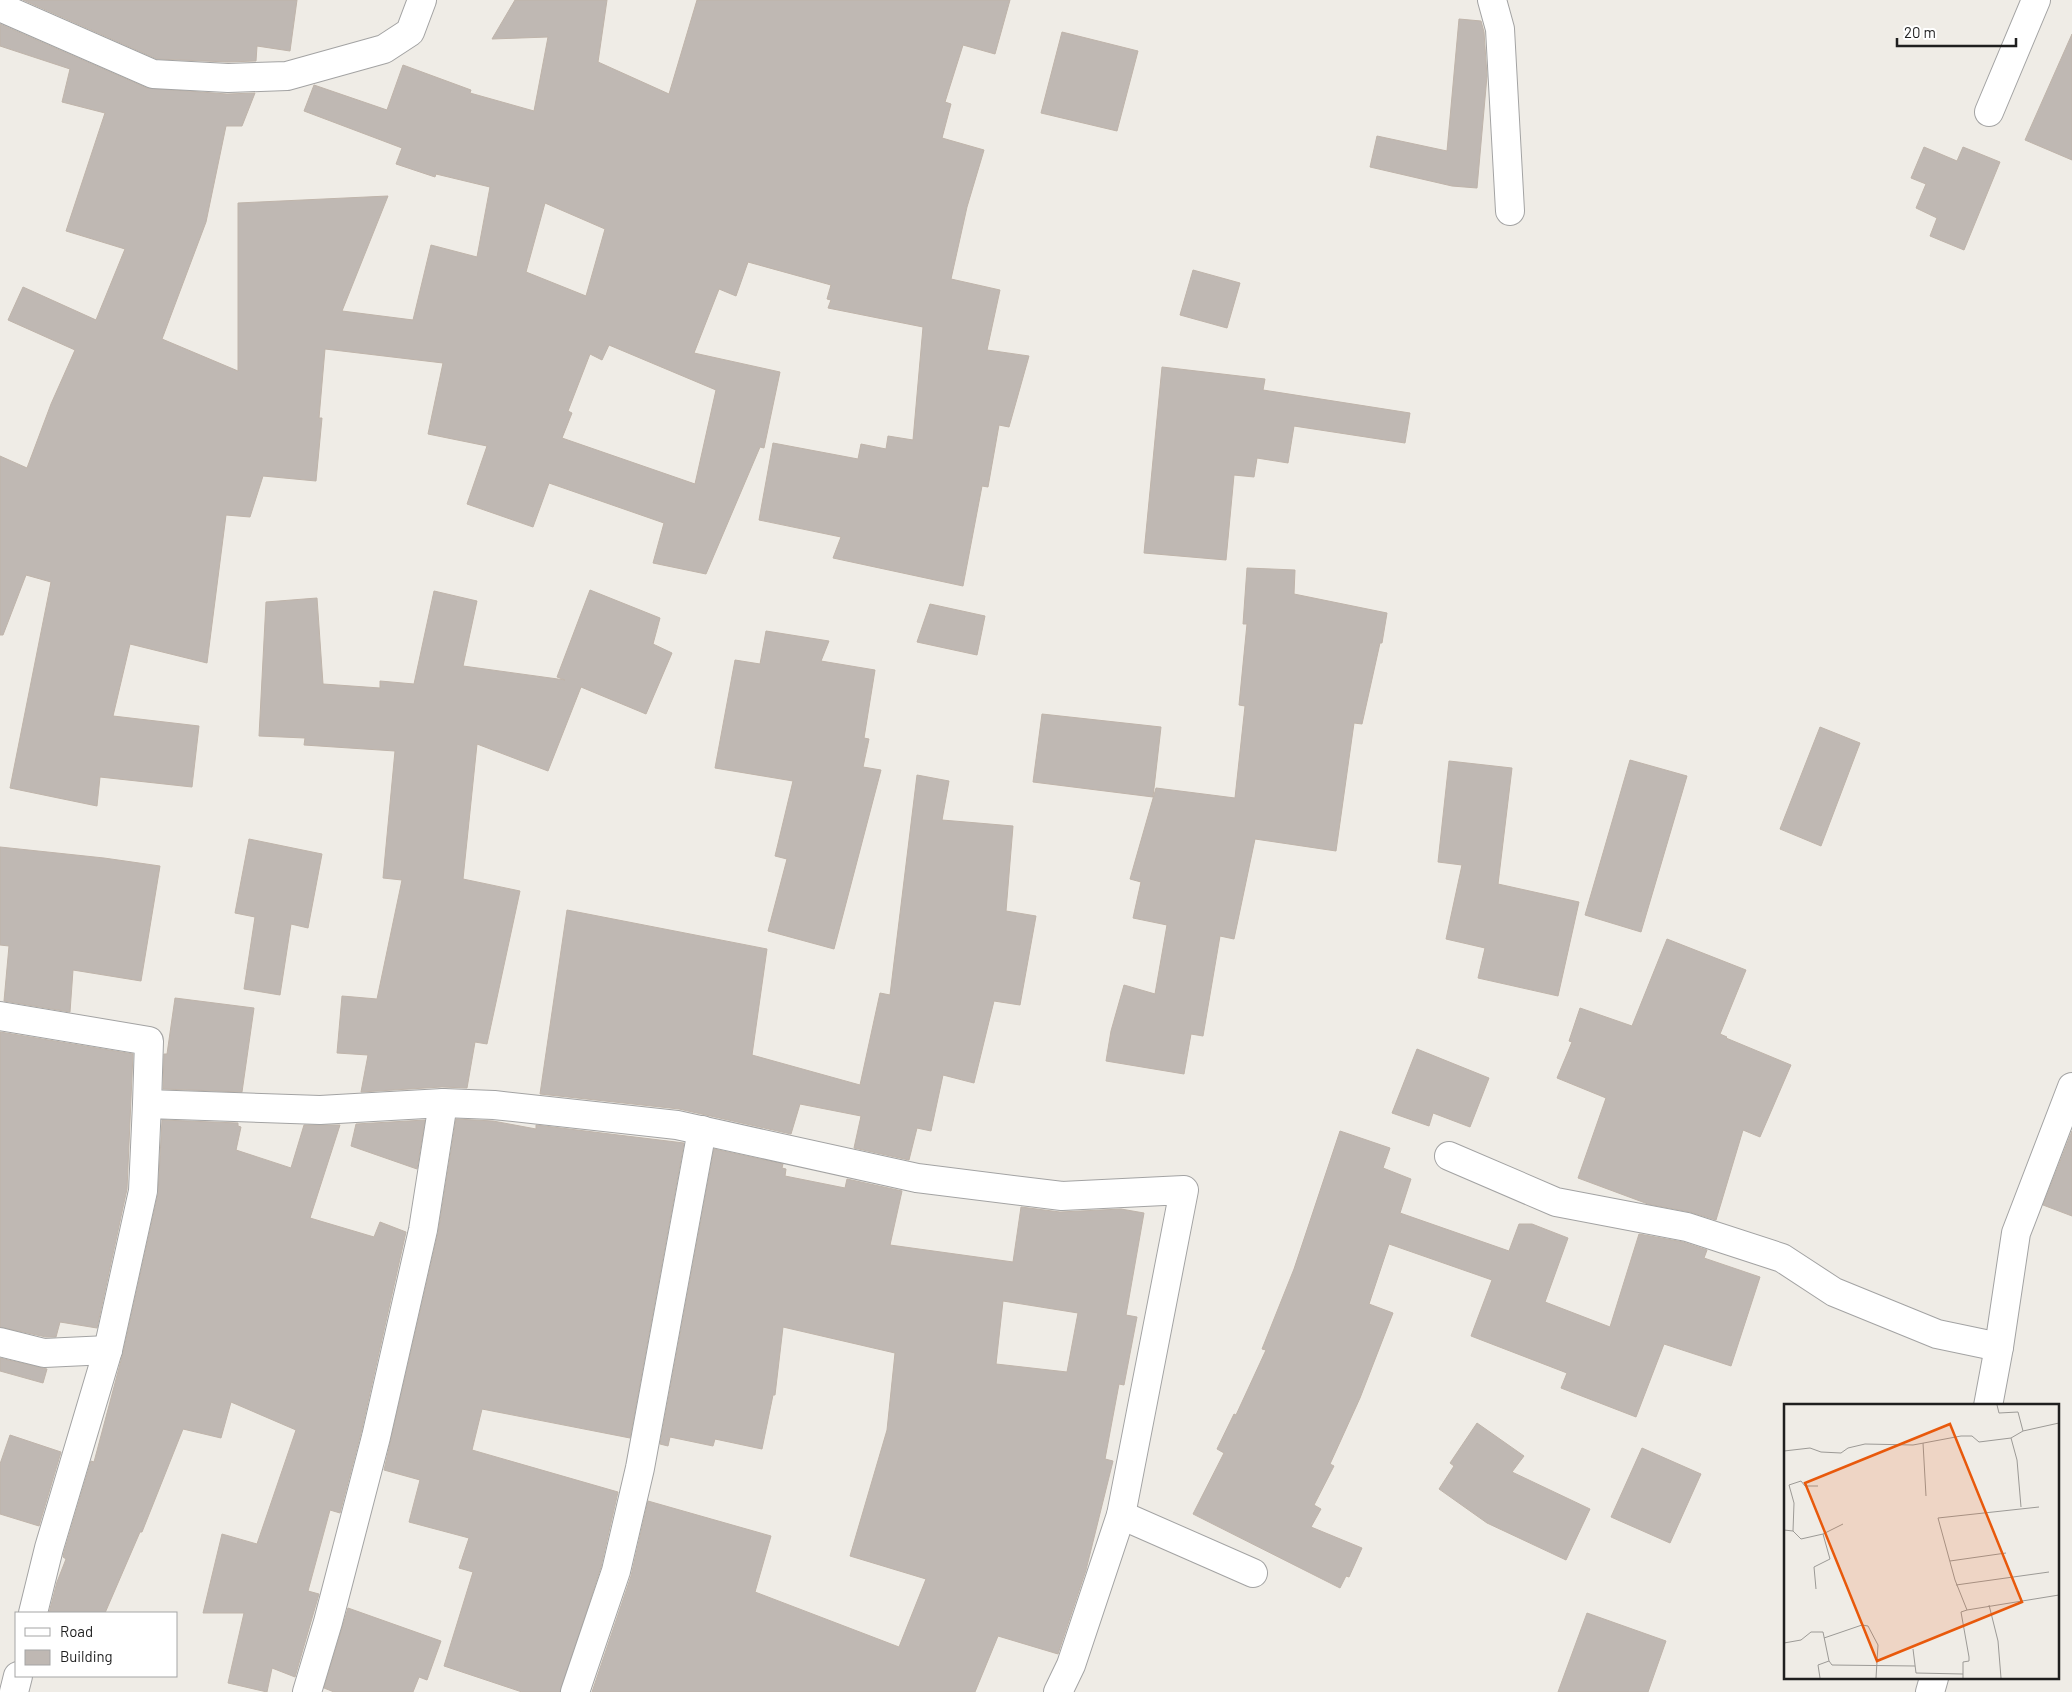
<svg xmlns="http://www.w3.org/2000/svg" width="2072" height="1692" viewBox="0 0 2072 1692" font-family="Barlow,sans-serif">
	<rect width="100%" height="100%" fill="#efece6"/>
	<g fill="#bfb8b3" stroke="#bfb4aa" fill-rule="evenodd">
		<polygon points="23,0 297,0 290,51 257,46 256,61 228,62 157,59"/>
		<path d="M515 0H607L598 62 669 94 697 0H1010L995 54 963 45 945 102 951 104 942 138 984 150 967 207 951 279 1000 290 987 350 1029 356 1009 427 999 425 988 487 982 486 963 586 833 558 841 537 759 520 773 443 858 459 861 444 886 449 888 436 913 440 923 327 828 308 831 300 827 299 831 285 748 262 736 296 719 289 694 353 780 372 764 448 760 447 706 574 653 563 664 523 549 483 533 527 467 504 487 446 428 434 443 363 325 349 319 418H322L316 481 263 476 250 517 226 515 207 663 130 644 113 716 199 726 192 787 100 777 97 806 10 788 51 582 26 575 3 635H0V456L27 468 51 404 75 350 8 320 23 287 96 320 125 249 66 231 105 113 62 102 70 69 0 46V24L147 88 227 94 255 93 242 126H226L206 222 162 339 238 371V203L388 196 342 311 413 320 431 245 477 257 490 187 436 174 435 177 396 164 402 148 304 111 314 85 387 110 403 65 471 90 470 93 534 111 548 37 492 39ZM545 203 605 229 586 296 526 272ZM609 345 716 390 695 484 562 438 572 413 568 411 590 354 602 360Z"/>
		<polygon points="1459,19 1481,21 1484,32 1487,76 1477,188 1452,186 1370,167 1377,136 1447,151"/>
		<polygon points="1062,32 1138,51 1117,131 1041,113"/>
		<polygon points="2072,34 2072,160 2025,140"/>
		<polygon points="1924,147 1957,161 1963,147 2000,162 1964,250 1930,236 1937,218 1916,208 1926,184 1911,178"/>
		<polygon points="1193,270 1240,283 1227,328 1180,315"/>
		<polygon points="1162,367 1265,379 1263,390 1410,413 1405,443 1294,426 1288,463 1257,458 1254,477 1234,475 1226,560 1144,553"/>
		<polygon points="1247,568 1295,570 1294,594 1387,613 1382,643 1380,643 1362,724 1354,723 1336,851 1255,839 1234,939 1220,936 1203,1036 1191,1034 1184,1074 1106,1061 1111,1031 1124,985 1155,994 1167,925 1133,918 1141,882 1130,879 1156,788 1235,798 1245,706 1239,705 1247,624 1243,624"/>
		<polygon points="590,590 660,618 653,644 672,653 646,714 581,687 548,771 477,744 463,879 520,891 487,1044 475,1042 467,1088 442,1087 361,1092 368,1055 337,1053 342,996 377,999 402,880 383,878 395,751 304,745 305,738 259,736 266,602 317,598 323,684 380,688 380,681 414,684 434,591 477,601 463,666 565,680 557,677"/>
		<polygon points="930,604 985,616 977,655 917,642"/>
		<polygon points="766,631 829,641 821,661 875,670 864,738 869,739 863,767 881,770 834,949 768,931 787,859 775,856 793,781 715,768 735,660 760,664"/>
		<polygon points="1042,714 1161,727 1153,797 1033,782"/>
		<polygon points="1820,727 1860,743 1821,846 1780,829"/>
		<polygon points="1630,760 1687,776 1641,932 1585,915"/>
		<polygon points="1449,761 1512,768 1498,884 1579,902 1558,996 1478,978 1485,948 1446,939 1462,865 1438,862"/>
		<polygon points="917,775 949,781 942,820 1013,826 1006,911 1036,916 1020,1005 994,1001 974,1083 943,1075 931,1131 917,1128 909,1160 854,1148 861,1116 800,1104 791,1134 679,1109 540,1094 567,910 767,949 752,1055 860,1085 880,993 890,995"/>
		<polygon points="249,839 322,854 308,928 291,924 280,995 244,989 255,917 235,913"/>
		<polygon points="0,847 104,858 160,866 141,981 73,970 70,1012 4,1001 9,946 0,945"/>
		<polygon points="1667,939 1746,970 1720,1034 1727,1037 1726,1038 1791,1065 1760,1137 1743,1130 1716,1220 1690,1212 1648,1204 1578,1178 1606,1098 1557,1078 1572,1042 1569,1041 1580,1008 1632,1026"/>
		<polygon points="175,998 254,1008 242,1092 163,1089 164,1054 167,1054"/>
		<polygon points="0,1032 133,1054 127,1189 97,1328 60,1322 56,1337 46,1337 0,1327"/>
		<polygon points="1417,1049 1489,1078 1470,1127 1433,1113 1429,1126 1392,1113"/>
		<polygon points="456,1119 493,1121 536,1129 536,1125 684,1143 630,1438 482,1409 472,1450 618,1492 601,1567 560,1692 522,1692 444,1666 473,1572 459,1568 469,1538 409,1522 420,1480 384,1470 438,1233"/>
		<polygon points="162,1120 238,1123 238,1126 241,1127 236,1150 291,1168 304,1125 340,1125 310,1218 374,1237 380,1222 406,1232 361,1433 340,1513 330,1510 308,1591 319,1594 295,1677 272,1668 267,1692 228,1683 244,1613 203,1613 222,1534 257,1544 296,1430 231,1402 221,1438 183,1429 142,1532 140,1532 105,1613 49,1613 57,1582 66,1559 63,1557 64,1552 91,1461 94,1462 123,1353 158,1194"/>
		<polygon points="425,1120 417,1169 351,1146 356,1124"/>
		<polygon points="1340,1131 1390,1148 1383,1168 1411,1179 1400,1213 1509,1251 1519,1224 1532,1224 1568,1238 1545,1302 1610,1327 1639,1234 1683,1242 1707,1250 1704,1258 1760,1277 1731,1366 1664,1344 1636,1417 1561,1388 1567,1373 1471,1336 1492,1280 1389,1244 1369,1304 1393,1313 1360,1398 1330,1464 1334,1466 1314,1505 1321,1509 1311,1527 1362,1548 1349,1577 1346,1576 1340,1588 1193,1514 1224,1453 1217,1449 1234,1414 1236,1415 1266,1350 1262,1349 1294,1269"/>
		<polygon points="2072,1131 2072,1216 2043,1205"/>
		<path d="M714 1149 783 1164 782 1168 786 1169 785 1176 845 1188 847 1179 902 1191 890 1245 1013 1262 1021 1207 1060 1212 1121 1209 1144 1213 1126 1315 1137 1317 1124 1385 1119 1384 1105 1459 1113 1461 1086 1570 1058 1654 998 1636 975 1692H592L631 1576 648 1501 771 1536 755 1592 899 1647 926 1579 850 1556 887 1430 895 1353 783 1327 775 1395H773L762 1449 715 1439 713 1446 670 1437 668 1446 660 1444ZM1003 1301 1078 1313 1067 1372 996 1364Z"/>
		<polygon points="0,1358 47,1369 43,1383 0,1371"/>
		<polygon points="1477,1423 1524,1456 1512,1472 1590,1509 1566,1560 1487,1523 1439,1489 1454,1466 1450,1463"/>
		<polygon points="10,1435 61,1452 39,1526 0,1514 0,1464"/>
		<polygon points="1642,1448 1701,1474 1670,1543 1611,1517"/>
		<polygon points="348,1608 441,1641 427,1680 419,1677 413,1692 334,1692 324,1688"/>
		<polygon points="1587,1613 1666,1641 1648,1692 1558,1692"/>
	</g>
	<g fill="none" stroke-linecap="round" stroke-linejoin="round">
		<g stroke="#a3a3a3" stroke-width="30">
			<g id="street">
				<polyline points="1492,0 1500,29 1510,211"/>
				<polyline points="0,7 153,74 228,78 287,76 384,49 410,32 422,0"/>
				<polyline points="1989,112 2036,0"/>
				<polyline points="0,1016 149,1041 147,1104"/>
				<polyline points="1449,1156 1556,1202 1687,1227 1782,1258 1834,1292 1937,1334 1999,1347"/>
				<polyline points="0,1342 44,1353 108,1350"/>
				<polyline points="1988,1406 1999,1347 2016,1233 2072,1087"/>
				<polyline points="1121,1515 1253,1573"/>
				<polyline points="33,1613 49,1548 108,1350 143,1191 147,1104 320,1110 443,1103 494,1105 677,1125 917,1178 1062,1196 1184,1190 1121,1515 1071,1665 1058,1692"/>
				<polyline points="14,1692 18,1676"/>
				<polyline points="307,1692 328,1622 376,1437 423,1230 443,1103"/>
				<polyline points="575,1692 616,1571 640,1468 702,1130"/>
				<polyline points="1930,1692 1934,1678"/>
			</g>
		</g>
		<use href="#street" stroke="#fff" stroke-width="28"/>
	</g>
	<g transform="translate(1784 1404)">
		<rect width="275" height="275" fill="#efece6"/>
		<path fill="none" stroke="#9c9a96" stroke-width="1" d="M213 1 215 9 234 8 239 27 227 34 233 56 237 103M239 27 275 19M139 39 142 92M0 47 26 44 37 48 57 49 64 44 81 40 129 41 177 32H188L195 38 227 34M255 103 154 114 171 176 183 206 275 191M0 126 9 127 10 99 5 81 17 77 21 82H34M9 127 17 135 39 130 46 155 30 163 32 185M39 130 59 120M166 157 222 149M172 181 265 168M205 201 214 237 217 274M40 234 78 221 84 222 94 241 92 274M0 239 17 236 27 228H39L45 257 34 261 36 274M129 245 132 269 179 270M45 257 48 261 131 262M179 274V258L185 257V253L177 208 183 206"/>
		<path fill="#e8590c" fill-opacity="0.15" stroke="#e8590c" stroke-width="2.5" d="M166 20 238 198 93 257 21 79Z"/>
		<rect width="275" height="275" fill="none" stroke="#1f1f1f" stroke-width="2.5"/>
	</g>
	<rect x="15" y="1612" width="162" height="65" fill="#ffffff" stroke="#a5a5a5"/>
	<rect x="25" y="1628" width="25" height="8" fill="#ffffff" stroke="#a5a5a5"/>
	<text x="60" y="1637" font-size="15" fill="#1f1f1f">Road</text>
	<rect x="25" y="1650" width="25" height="15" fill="#bfb8b3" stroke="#a5a5a5"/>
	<text x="60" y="1662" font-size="15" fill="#1f1f1f">Building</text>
	<path d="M1897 38v8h119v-8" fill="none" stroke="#1f1f1f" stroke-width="2.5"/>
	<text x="1904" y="38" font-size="15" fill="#1f1f1f" stroke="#ffffff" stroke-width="4" paint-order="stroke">20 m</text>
</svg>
